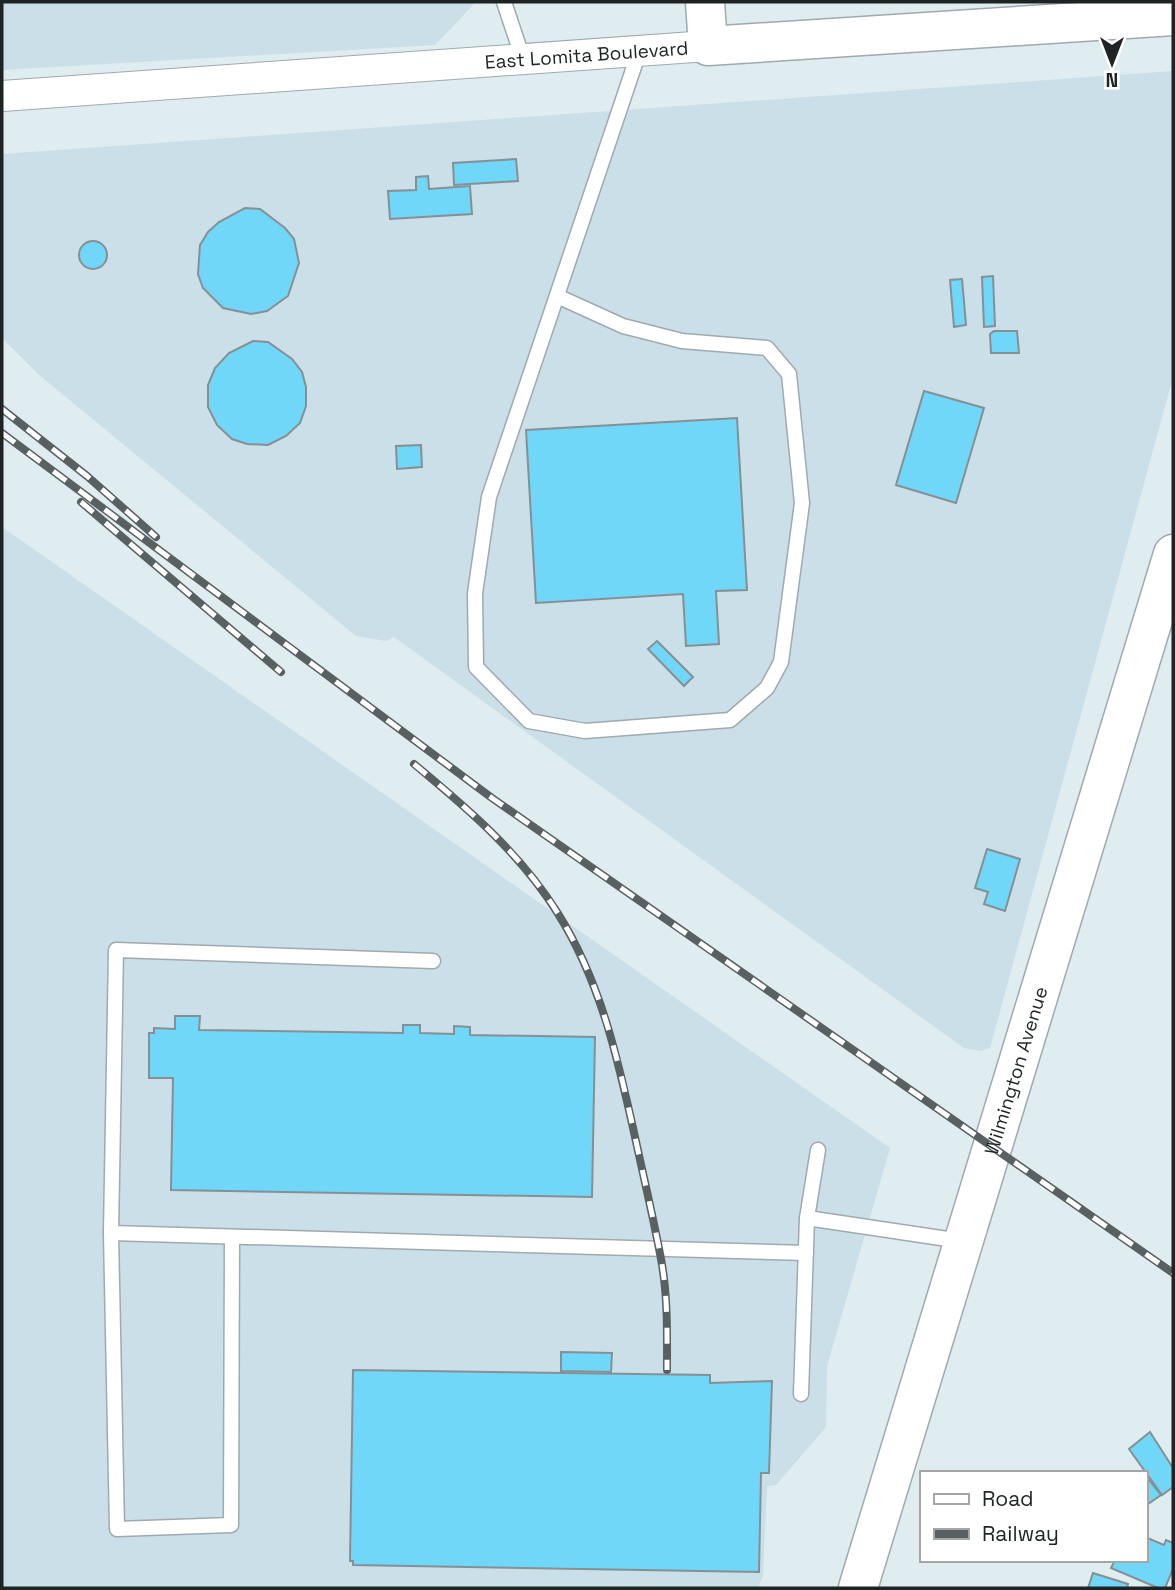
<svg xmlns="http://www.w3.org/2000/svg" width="1175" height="1590" viewBox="0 0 1175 1590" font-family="'Space Grotesk',sans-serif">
	<rect width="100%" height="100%" fill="#dfecf0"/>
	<g fill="#cadfe7">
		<polygon points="2,2 476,2 435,45 2,70"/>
		<polygon points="1173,71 1173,377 990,1048 980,1051 964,1048 394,637 386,641 356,636 38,374 2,338 2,154"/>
		<polygon points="2,527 890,1148 827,1366 826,1427 776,1485 767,1486 763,1576 758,1588 2,1588"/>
	</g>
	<g fill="#71d7f8" stroke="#859094" stroke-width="2">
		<polygon points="516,159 518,181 454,185 453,163"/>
		<polygon points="428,176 429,189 470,186 472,214 390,219 388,191 416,190 416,177"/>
		<polygon points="245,208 260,209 285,228 294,239 299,263 288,296 267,311 251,314 223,308 203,288 198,274 200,245 208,232 219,222"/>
		<circle cx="93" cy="255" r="14"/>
		<polygon points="993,276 995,326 984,327 982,277"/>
		<polygon points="962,279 966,325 954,327 950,280"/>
		<polygon points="994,331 1017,331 1019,353 991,353 990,334"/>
		<polygon points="253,341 268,342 292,359 302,372 306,387 306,406 300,423 286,436 268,445 247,444 232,439 217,425 208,407 208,385 215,368 229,353"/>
		<polygon points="924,391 984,408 956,503 896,485"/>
		<polygon points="737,418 747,590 716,591 719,644 686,646 683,594 536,603 526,430"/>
		<polygon points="421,445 422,467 397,469 396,446"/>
		<polygon points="657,641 693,677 684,686 648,649"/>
		<polygon points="987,849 1020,859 1005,911 984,904 988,892 975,888"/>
		<polygon points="175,1016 200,1016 199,1030 403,1033 403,1025 420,1025 420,1033 454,1034 454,1026 470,1027 470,1035 595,1037 592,1197 171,1190 173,1078 149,1078 149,1033 154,1033 154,1028 175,1029"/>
		<polygon points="561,1352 612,1353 611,1372 561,1371"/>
		<polygon points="353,1370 710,1375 710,1383 772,1381 769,1473 761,1473 759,1572 353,1565 353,1561 350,1561"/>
		<polygon points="1150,1432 1173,1468 1173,1487 1162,1495 1129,1449"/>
		<polygon points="1145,1475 1161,1495 1145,1506"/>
		<polygon points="1145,1537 1164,1545 1166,1540 1173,1543 1173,1569 1165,1588 1158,1588 1111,1568 1115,1560 1145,1560"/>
		<polygon points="1093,1573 1128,1584 1127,1588 1088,1588"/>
	</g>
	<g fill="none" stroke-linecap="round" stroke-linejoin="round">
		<g stroke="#9faaaf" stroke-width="17">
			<g id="lane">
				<polyline points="504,2 523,59"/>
				<polyline points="557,296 623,326 682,341 767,348 789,374 802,503 781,662 767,688 730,720 585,731 529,721 476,667 475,593 489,497 639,52"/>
				<polyline points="433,961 116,950 111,1233 806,1253"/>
				<polyline points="807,1218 818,1150"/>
				<polyline points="111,1233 117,1529 231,1525 232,1237"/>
				<polyline points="801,1394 807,1218 961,1241"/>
			</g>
		</g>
		<g stroke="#9faaaf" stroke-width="32">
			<g id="street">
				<path id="s1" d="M2 96 708 46"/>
			</g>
		</g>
		<g stroke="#9faaaf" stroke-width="41">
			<g id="secondary">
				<polyline points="705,2 708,46 1173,16"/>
				<path id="s2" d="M858 1588 1173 554"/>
			</g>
		</g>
		<use href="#lane" stroke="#fff" stroke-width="14"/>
		<use href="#street" stroke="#fff" stroke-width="30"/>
		<use href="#secondary" stroke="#fff" stroke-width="38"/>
		<g stroke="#596062" stroke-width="8">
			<g id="rail">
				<polyline points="2,409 87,476 156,537"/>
				<polyline points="2,433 492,798 1173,1273"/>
				<polyline points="81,502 281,672"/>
				<path d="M414 764C467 808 520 853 557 912 602 983 619 1064 637 1146 645 1183 654 1221 661 1259 668 1296 667 1333 667 1370"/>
			</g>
		</g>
		<use href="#rail" stroke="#fff" stroke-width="5" stroke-dasharray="16" stroke-linecap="butt"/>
	</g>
	<g text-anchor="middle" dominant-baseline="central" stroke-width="6" stroke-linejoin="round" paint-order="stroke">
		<g font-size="19" fill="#1e2324" stroke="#fff">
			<text stroke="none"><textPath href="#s1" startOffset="586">East Lomita Boulevard</textPath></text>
			<text stroke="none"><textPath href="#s2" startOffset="541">Wilmington Avenue</textPath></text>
		</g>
	</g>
	<rect width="1175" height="1590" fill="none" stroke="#1e2324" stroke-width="7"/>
	<rect x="920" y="1471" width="228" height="91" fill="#ffffff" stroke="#a5a7a7" stroke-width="2"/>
	<rect x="934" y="1494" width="35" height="10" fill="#ffffff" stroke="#a5a7a7" stroke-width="2"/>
	<text x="982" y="1506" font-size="21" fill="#1e2324">Road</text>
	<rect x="934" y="1529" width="35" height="10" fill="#596062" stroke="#a5a7a7" stroke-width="2"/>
	<text x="982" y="1541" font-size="21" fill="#1e2324">Railway</text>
	<g transform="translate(1112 63) rotate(180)" stroke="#ffffff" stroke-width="5" paint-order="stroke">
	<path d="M0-5L12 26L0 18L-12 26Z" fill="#1e2324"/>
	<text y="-10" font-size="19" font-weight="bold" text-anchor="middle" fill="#1e2324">N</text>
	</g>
</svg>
